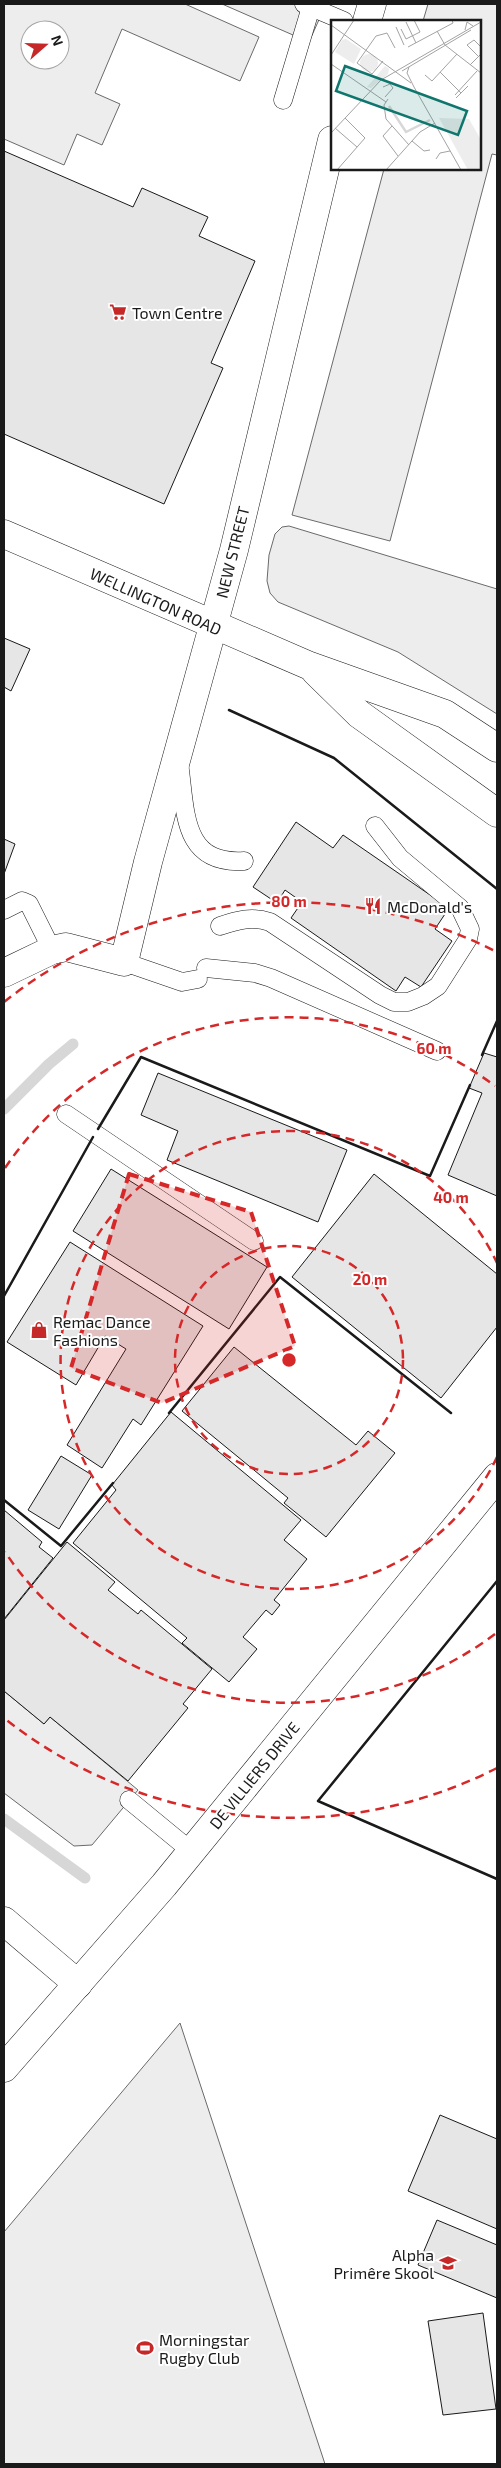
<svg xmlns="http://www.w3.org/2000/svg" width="501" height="2468" viewBox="0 0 501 2468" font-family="'Exo 2',sans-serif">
	<rect width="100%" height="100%" fill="#fff"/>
	<g fill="#ededed" stroke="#6a6a6a" fill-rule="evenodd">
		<path d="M4 4H185L259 37 240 81 122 29 95 93 120 104 102 145 77 134 64 165 4 139ZM30 30H60V60H30Z"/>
		<polygon points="222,4 326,4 309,42"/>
		<polygon points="428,4 497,4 497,155 492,154 390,541 292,515 384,169 480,169 480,21 423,21"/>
		<polygon points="289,526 497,589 497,714 398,652 278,602 270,593 267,581 269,555 275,534 282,527"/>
		<polygon points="4,1691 44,1724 50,1717 138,1790 92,1845 74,1846 4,1793"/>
		<polygon points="180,2023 325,2464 4,2464 4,2232"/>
	</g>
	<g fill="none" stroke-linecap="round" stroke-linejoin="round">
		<g stroke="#d7d7d7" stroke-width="11">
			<polyline points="4,1109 49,1064 73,1044"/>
			<polyline points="4,1819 85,1878"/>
		</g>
	</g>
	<g fill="#e6e6e6" stroke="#1a1a1a">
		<polygon points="4,151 133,207 142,188 208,217 199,236 255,261 211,363 223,368 164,504 4,434"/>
		<polygon points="4,638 30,649 11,691 4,687"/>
		<polygon points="296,822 333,848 343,835 449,908 435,929 452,941 421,987 405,977 396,991 291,918 302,902 285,890 277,903 253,887"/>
		<polygon points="4,839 15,844 4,874"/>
		<polygon points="484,1053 497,1057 497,1196 448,1175 482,1093 469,1088"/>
		<polygon points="158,1073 347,1150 318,1222 167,1160 178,1131 141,1115"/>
		<polygon points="111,1169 267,1267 229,1329 73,1231"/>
		<polygon points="374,1174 497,1274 497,1327 441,1398 292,1277"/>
		<polygon points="70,1242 203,1326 141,1425 133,1419 102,1468 67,1445 126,1349 105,1336 76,1385 7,1342"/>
		<polygon points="234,1347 356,1445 368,1431 395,1453 326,1537 284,1503 288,1498 182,1411"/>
		<polygon points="171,1412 301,1520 284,1540 307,1559 274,1600 280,1605 272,1615 266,1610 243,1637 257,1649 229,1682 182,1643 187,1638 73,1543 116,1490 112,1485"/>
		<polygon points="61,1456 92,1475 59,1529 28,1510"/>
		<polygon points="4,1510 42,1542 39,1547 53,1558 4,1619"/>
		<polygon points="67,1542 115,1582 108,1590 138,1614 141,1610 212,1669 183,1704 188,1708 128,1781 50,1717 44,1724 4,1691 4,1620"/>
		<polygon points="440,2115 497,2139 497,2229 408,2191"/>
		<polygon points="437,2220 497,2245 497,2298 418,2265"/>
		<polygon points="483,2313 496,2409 443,2415 428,2321"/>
	</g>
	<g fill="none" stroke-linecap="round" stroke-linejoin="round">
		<g stroke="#1a1a1a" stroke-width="19">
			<g id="lane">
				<polyline points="304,4 344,21"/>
				<polyline points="283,100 311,7"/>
				<path d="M179 763C186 810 181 865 244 861"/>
				<polyline points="4,910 22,901 29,904 52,950"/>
				<path d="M220 926C238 920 252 916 270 922L380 995 394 1002H408L423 996 438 986 468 939 470 929 460 908 400 858 375 826"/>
				<polyline points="124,962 182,982 198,979"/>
				<polyline points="206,968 255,973 271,978 437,1051"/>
				<polyline points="66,1114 254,1241"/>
				<polyline points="129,1800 191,1851"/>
			</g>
		</g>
		<g stroke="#1a1a1a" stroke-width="29">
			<g id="street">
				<polyline points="367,21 372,4"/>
				<polyline points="4,973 52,950 66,947 124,962 148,862 234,550 332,140"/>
				<polyline points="4,1921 78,1984"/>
			</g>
		</g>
		<g stroke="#1a1a1a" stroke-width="29">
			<polyline id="secondary" points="4,2068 164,1885 497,1477"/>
		</g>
		<g stroke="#1a1a1a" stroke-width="29">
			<g id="primary">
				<polyline points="4,534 310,666 445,714 497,748"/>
				<polyline points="316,672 359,714 497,813"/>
			</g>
		</g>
		<use href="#lane" stroke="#fff" stroke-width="18"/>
		<use href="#street" stroke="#fff" stroke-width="28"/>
		<use href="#secondary" stroke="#fff" stroke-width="28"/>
		<use href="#primary" stroke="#fff" stroke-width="28"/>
		<g stroke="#1a1a1a" stroke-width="2.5">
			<polyline points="229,710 334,758 497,889"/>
			<polyline points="482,1055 497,1021"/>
			<polyline points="98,1129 141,1057 430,1176 470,1085"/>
			<polyline points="4,1296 93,1137"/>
			<polyline points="169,1413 280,1277 451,1413"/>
			<polyline points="4,1500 61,1546 113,1483"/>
			<polyline points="497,1581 318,1801 497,1879"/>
		</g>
	</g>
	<path fill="#d62828" fill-opacity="0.2" stroke="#d62828" stroke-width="4" stroke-dasharray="10 6" stroke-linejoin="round" d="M129 1174 251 1212 295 1346 162 1403 71 1368Z"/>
	<g fill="none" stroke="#d62828" stroke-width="2.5" stroke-dasharray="9 6">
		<circle cx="289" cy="1360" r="114"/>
		<path d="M497 1457A229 229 0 1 1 497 1263"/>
		<path d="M495 1634A343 343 0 0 1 5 1552M5 1168A343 343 0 0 1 495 1086"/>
		<path d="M497 1768A458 458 0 0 1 4 1718M4 1002A458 458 0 0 1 497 952"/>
	</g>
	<defs>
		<g id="supermarket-bare" transform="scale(1.35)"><path d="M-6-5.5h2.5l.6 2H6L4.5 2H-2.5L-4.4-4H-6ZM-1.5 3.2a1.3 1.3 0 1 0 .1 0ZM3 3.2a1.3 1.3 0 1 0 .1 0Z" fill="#c62828" stroke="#fff" stroke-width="2.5" paint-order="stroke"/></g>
		<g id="restaurant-bare" transform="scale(1.35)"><path d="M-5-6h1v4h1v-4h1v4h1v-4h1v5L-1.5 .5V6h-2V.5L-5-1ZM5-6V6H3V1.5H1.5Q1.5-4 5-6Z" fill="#c62828" stroke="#fff" stroke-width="2.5" paint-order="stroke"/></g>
		<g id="shop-bare" transform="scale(1.35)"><path d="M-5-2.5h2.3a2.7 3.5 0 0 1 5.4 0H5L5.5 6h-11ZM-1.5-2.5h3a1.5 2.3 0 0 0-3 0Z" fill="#c62828" stroke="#fff" stroke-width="2.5" paint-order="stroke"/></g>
		<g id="school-bare" transform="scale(1.35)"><path d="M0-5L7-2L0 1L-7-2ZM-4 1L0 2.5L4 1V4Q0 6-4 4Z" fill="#c62828" stroke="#fff" stroke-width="2.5" paint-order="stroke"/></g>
		<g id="stadium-bare" transform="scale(1.35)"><path d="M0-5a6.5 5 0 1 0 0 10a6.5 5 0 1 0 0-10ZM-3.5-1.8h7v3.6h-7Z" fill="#c62828" stroke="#fff" stroke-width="2.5" paint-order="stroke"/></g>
	</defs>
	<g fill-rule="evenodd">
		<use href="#supermarket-bare" x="118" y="312"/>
		<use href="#restaurant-bare" x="373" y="906"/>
		<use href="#shop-bare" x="39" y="1330"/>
		<use href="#school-bare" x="448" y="2263"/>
		<use href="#stadium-bare" x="145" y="2348"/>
	</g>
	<g text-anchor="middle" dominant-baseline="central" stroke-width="4" stroke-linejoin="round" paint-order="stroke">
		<g font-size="16" fill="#1a1a1a" stroke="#fff" text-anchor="start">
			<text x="132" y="312">Town Centre</text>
			<text x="387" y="906">McDonald's</text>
			<text x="53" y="1321">Remac Dance<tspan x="53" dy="18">Fashions</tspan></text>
			<text x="434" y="2254" text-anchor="end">Alpha<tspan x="434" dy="18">Primêre Skool</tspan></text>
			<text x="159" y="2339">Morningstar<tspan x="159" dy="18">Rugby Club</tspan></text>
		</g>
		<g font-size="16" fill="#1a1a1a" stroke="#fff">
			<text transform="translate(232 552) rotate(-76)">NEW STREET</text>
			<text transform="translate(156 601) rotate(24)">WELLINGTON ROAD</text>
			<text transform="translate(254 1775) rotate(-51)">DE VILLIERS DRIVE</text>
		</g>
	</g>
	<g transform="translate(331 20)">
		<rect width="150" height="150" fill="#fff"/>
		<path d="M15 19 30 29 23 44 4 32 11 20ZM29 43a9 9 0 1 1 18 0a9 9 0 1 1-18 0ZM54 46 58 49 57 54 40 68 36 67ZM108 98 138 99 150 120V150H137Z" fill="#ededed"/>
		<path fill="none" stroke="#d7d7d7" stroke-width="2.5" d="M58 86 75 112 99 100"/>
		<path fill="none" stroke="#a3a3a3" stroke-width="1" d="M75 2 85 23M0 5 80 63M65 7 73 25M70 9 75 19 89 12 83 0M134 10 136 2 142 6M106 11 114 25 150 53M77 27 122 3 121 0M0 35 23 0M147 36 136 25 143 20 150 27M52 41 41 54 26 43 45 16 56 13 64 28M0 44 55 82M139 45 150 34M78 47 76 53 83 67M71 51 140 10M109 52 130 73M94 55 101 61 126 34M52 67 59 64 62 68 54 77M83 67 130 150M124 75 146 51M125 78 137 66M57 79 53 85 55 99 78 125M61 106 52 116 67 136M4 108 26 127M0 113 50 60 150 2M81 121 93 131 99 130M105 139 109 133 119 131M6 150 34 118 14 98M55 150 89 112 104 103"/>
		<path fill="#0f766e" fill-opacity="0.15" stroke="#0f766e" stroke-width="2.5" d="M14 46 136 91 127 115 5 71Z"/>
		<rect width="150" height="150" fill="none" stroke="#1a1a1a" stroke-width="2.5"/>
	</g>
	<circle cx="289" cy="1360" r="8" fill="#d62828" stroke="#fff" stroke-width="2.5"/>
	<g font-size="15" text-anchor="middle" font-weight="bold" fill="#d62828" stroke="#fff" stroke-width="4" stroke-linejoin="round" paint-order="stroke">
		<text x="289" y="907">80 m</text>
		<text x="434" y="1054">60 m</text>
		<text x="451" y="1203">40 m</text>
		<text x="370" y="1285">20 m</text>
	</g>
	<rect width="501" height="2468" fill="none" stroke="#1a1a1a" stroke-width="10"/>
	<g transform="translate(45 45) rotate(70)"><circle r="24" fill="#ffffff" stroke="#a3a3a3"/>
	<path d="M0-4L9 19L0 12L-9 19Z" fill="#c62828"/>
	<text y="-8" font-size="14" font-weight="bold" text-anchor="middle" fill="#1a1a1a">N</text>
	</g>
</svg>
